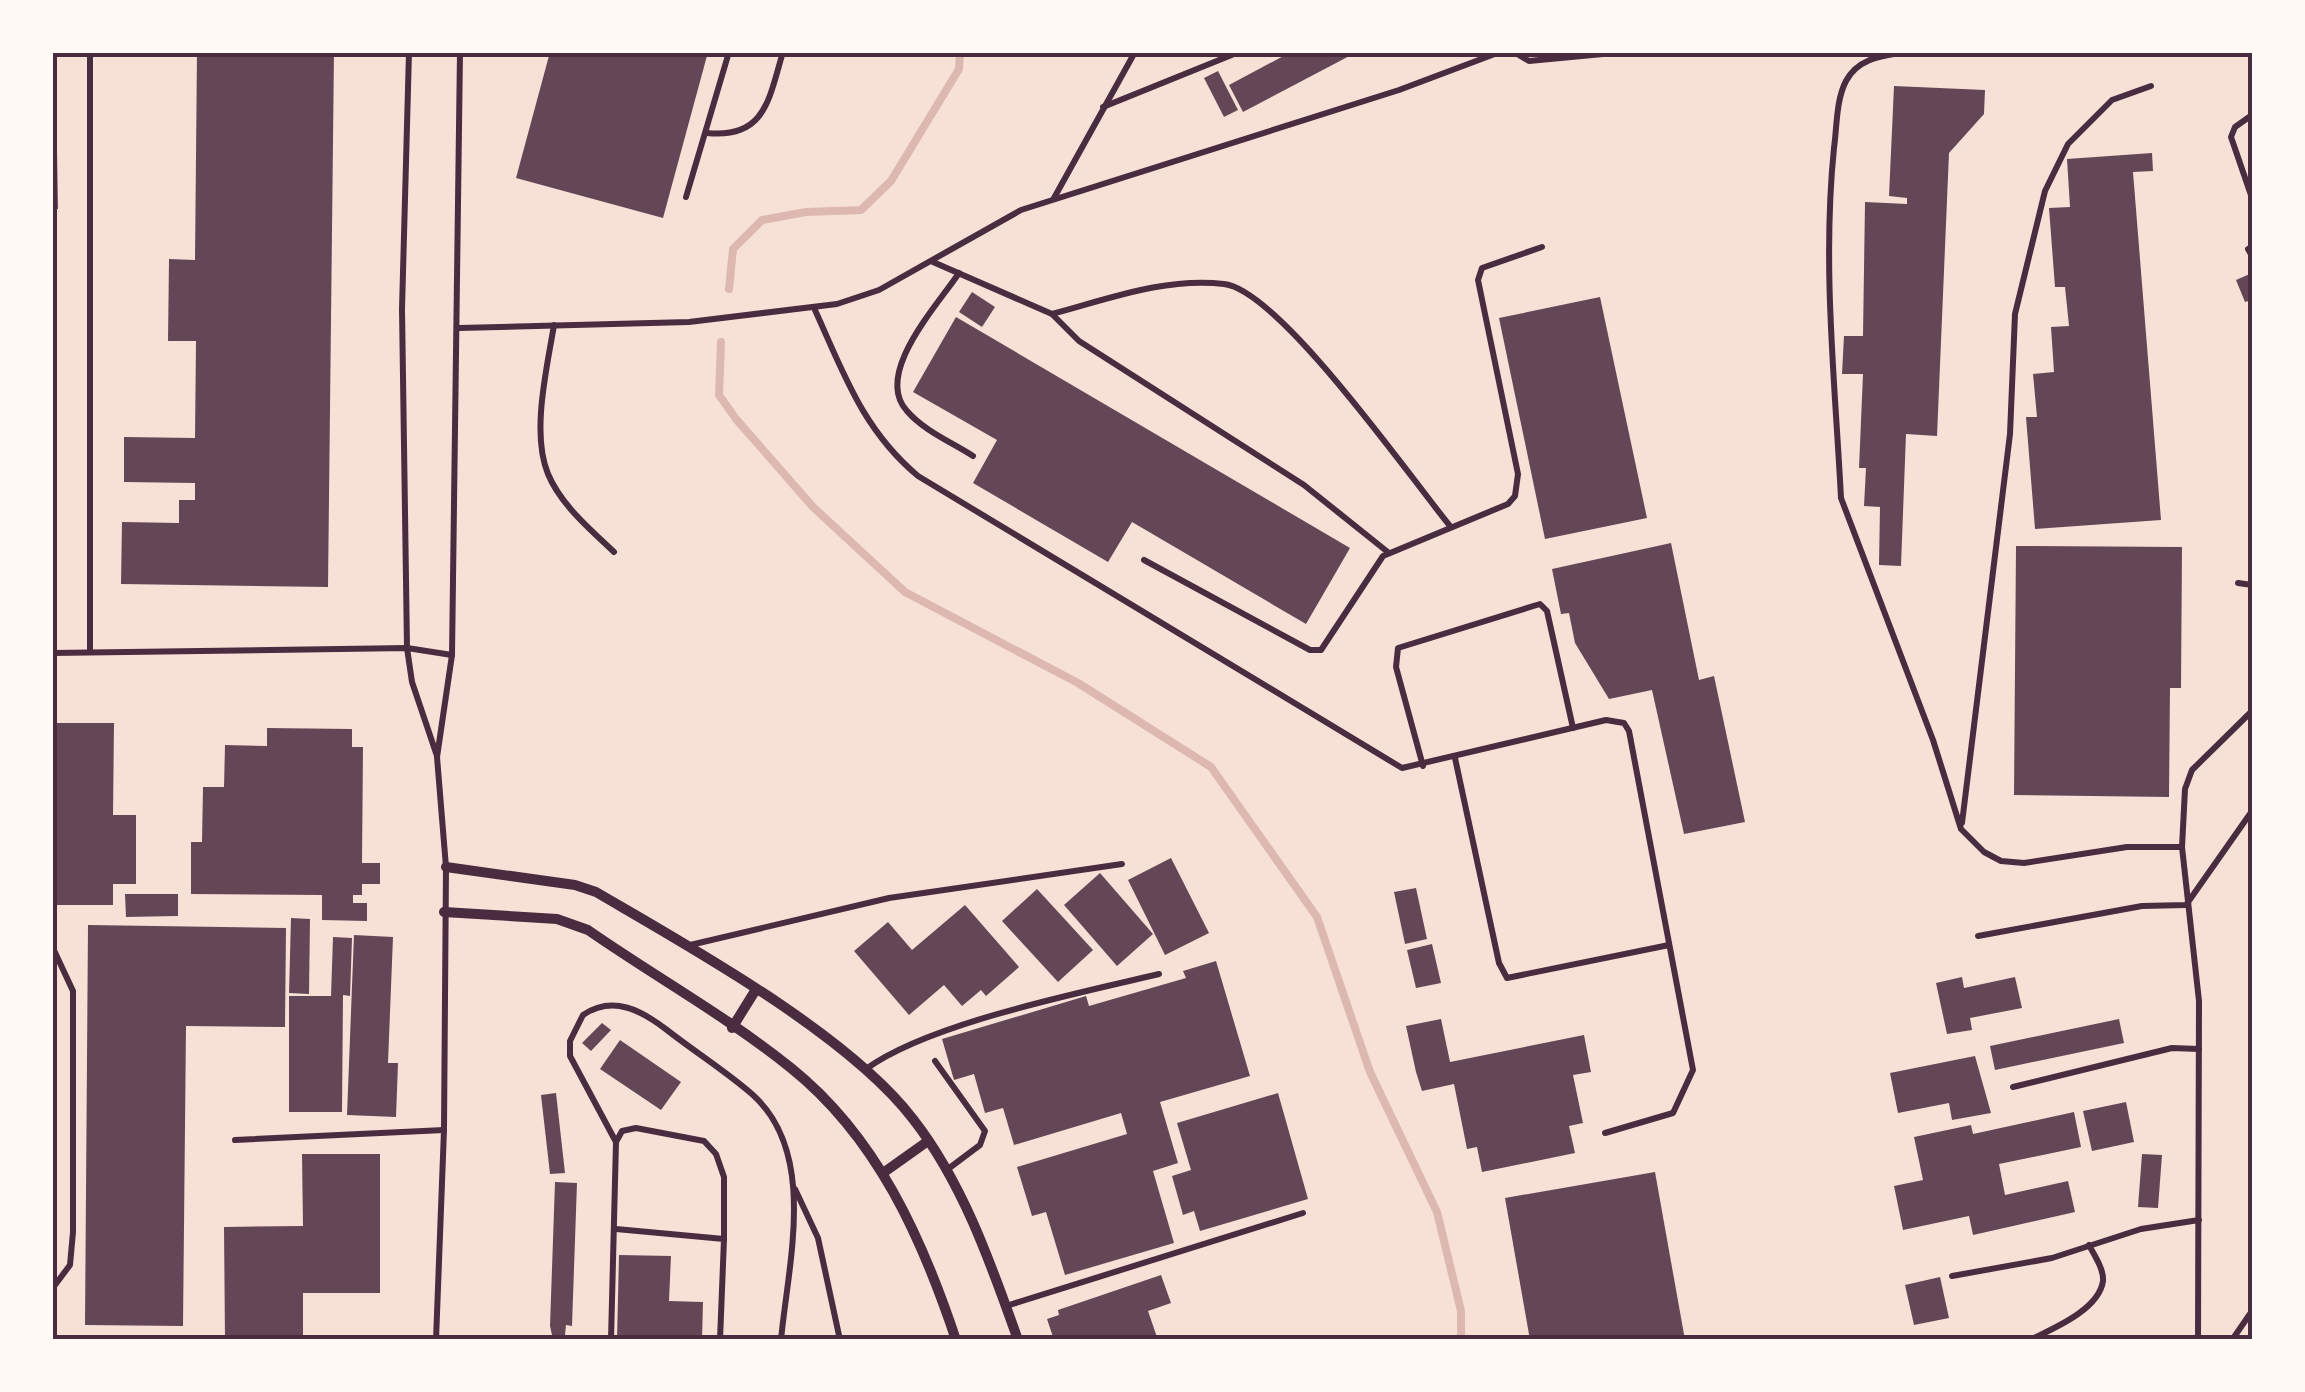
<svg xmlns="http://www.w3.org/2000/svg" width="2305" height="1392" viewBox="0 0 2305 1392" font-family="'PT Sans',sans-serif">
	<rect width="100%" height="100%" fill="#f7e1d7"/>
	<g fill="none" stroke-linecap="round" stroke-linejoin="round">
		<g stroke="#dcb8b0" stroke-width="8">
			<polyline points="729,289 733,249 762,220 806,212 861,210 891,181 959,69 960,52"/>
			<polyline points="721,342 719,395 736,419 813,507 905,592 1078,683 1211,767 1317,917 1370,1072 1437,1212 1461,1311 1461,1340"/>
		</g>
	</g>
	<g fill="#644757">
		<polygon points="197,52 334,52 328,587 121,584 122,522 179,523 179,500 195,500 195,483 124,482 124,437 195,438 196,341 168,341 169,259 195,260"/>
		<polygon points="550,52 708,52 663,218 516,178"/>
		<polygon points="1291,52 1357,52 1243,112 1229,85"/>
		<polygon points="1218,71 1238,110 1224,117 1204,78"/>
		<polygon points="1894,86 1985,90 1984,114 1949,153 1937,436 1906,434 1901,566 1879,565 1880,507 1864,506 1866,468 1859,468 1863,374 1842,374 1844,336 1863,336 1865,202 1907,204 1907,198 1889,196"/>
		<polygon points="52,93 56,93 58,209 52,209"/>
		<polygon points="2152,153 2153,171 2133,172 2161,520 2035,529 2026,417 2037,417 2033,374 2054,372 2051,327 2069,326 2065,287 2055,287 2049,208 2070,207 2067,159"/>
		<polygon points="2252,273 2252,300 2245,302 2236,280"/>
		<polygon points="972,292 995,307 982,327 959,312"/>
		<polygon points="1600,297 1647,518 1545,539 1499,318"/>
		<polygon points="956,317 1350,548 1306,624 1132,522 1108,562 973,483 997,440 913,392"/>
		<polygon points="1671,543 1699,680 1714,676 1745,822 1684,834 1652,690 1609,699 1575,643 1569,613 1561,614 1552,569"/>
		<polygon points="2016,546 2182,547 2181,688 2170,688 2169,797 2014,795"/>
		<polygon points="52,723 114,723 113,815 136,815 136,884 113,884 113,905 52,905"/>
		<polygon points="267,728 352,729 352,747 363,747 362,863 380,863 380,884 362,884 362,895 353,895 353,903 367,903 367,921 322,920 322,895 191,894 191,842 202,842 203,787 224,787 225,745 267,746"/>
		<polygon points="1171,858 1209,933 1165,955 1128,880"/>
		<polygon points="1100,873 1153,934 1117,966 1064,905"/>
		<polygon points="1416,888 1427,939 1405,944 1394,892"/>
		<polygon points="1037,889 1093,950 1058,982 1002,921"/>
		<polygon points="125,894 178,894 178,916 126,917"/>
		<polygon points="965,905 1019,967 986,996 981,990 962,1006 944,985 909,1015 854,951 888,922 912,950"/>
		<polygon points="291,918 310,919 309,994 289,993"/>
		<polygon points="88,925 286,928 285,1027 186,1026 183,1326 85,1325"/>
		<polygon points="354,935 393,937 388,1063 398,1063 396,1117 347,1115"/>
		<polygon points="333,937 352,938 350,996 343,995 342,1112 289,1112 289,996 331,996"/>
		<polygon points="1432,944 1441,983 1416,988 1407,950"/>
		<polygon points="1216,961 1250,1076 1160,1102 1178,1163 1153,1171 1174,1243 1065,1275 1046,1212 1032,1216 1017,1167 1127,1134 1121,1113 1014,1145 1003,1108 985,1113 974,1074 954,1080 942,1039 1086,996 1089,1006 1186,978 1183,971"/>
		<polygon points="1962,977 1964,988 2015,977 2022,1008 1970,1018 1972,1030 1947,1034 1936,983"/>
		<polygon points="1441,1019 1450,1062 1584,1035 1591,1072 1573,1075 1583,1123 1569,1126 1575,1153 1482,1172 1477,1147 1467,1149 1454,1084 1422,1091 1416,1072 1406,1026"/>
		<polygon points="2119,1019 2124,1043 1995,1070 1990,1046"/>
		<polygon points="602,1023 611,1030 591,1051 582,1043"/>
		<polygon points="620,1040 681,1082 661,1110 600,1069"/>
		<polygon points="1975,1056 1991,1113 1952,1120 1949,1103 1898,1113 1890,1073"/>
		<polygon points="556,1093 565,1173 550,1174 541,1095"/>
		<polygon points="1278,1093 1308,1199 1200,1231 1194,1211 1183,1215 1172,1176 1191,1170 1177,1123"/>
		<polygon points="2126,1102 2134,1142 2092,1151 2083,1111"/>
		<polygon points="2074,1112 2081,1147 1999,1164 2005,1195 2068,1181 2075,1212 1973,1235 1969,1216 1903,1230 1894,1186 1923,1180 1914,1137 1971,1125 1973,1134"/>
		<polygon points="302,1154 380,1154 380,1293 303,1293 303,1340 225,1340 224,1227 303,1226"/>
		<polygon points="2142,1154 2162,1155 2158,1208 2138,1207"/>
		<polygon points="1655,1172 1685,1340 1530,1340 1505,1198"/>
		<polygon points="555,1182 577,1183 572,1326 566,1325 565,1335 552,1335 550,1326"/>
		<polygon points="619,1255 671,1256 669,1301 703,1302 702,1340 617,1340"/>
		<polygon points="1161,1275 1171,1303 1148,1311 1158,1340 1054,1340 1047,1319 1059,1315 1058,1310"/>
		<polygon points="1940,1277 1949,1318 1914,1325 1905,1285"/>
	</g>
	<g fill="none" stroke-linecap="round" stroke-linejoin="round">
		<g stroke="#4a2c40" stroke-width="6">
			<polyline points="409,52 402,309 407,648 412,682 437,756"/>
			<polyline points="1514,52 1529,61 1624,52"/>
			<path d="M1905 52C1882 56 1858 58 1846 81 1836 100 1837 127 1834 148 1822 265 1835 382 1841 498L1933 740 1961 829 1984 852 2001 861 2024 863 2127 847H2182"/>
			<polyline points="1103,107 1239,52"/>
			<polyline points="2252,115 2235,127 2231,137 2252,198"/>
			<path d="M707 133C766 139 769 98 783 52"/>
			<polyline points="686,197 729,52"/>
			<polyline points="1054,198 1135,52"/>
			<polyline points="2248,249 2252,256"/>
			<polyline points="933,262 1052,314 1079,341 1304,485 1389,553"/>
			<path d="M959 273C937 306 873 374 907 411 923 430 951 442 973 456"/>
			<path d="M815 310C844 374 863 430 918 476L1402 768 1606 720 1624 723 1629 731 1693 1070 1673 1113 1605 1133"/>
			<path d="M1052 314C1108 299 1166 277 1224 284 1279 290 1410 477 1450 526"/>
			<path d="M554 325C547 368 531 433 548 474 561 505 590 529 614 552"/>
			<polyline points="459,328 689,322 837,304 879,290 1021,210 1399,90 1500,52"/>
			<polyline points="1144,560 1310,650 1321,650 1383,556 1508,504 1515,496 1518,474 1478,280 1482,268 1542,247"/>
			<polyline points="2238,583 2252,585"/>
			<polyline points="90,652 90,52"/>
			<polyline points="52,653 407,648 452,655"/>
			<polyline points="1455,758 1499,963 1507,978 1669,945"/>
			<polyline points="1423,766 1396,667 1398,648 1540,604 1547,611 1573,728"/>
			<polyline points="1962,823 2010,434 2015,314 2045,191 2068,144 2112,100 2151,86"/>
			<polyline points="1978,936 2142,906 2186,905 2252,811"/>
			<polyline points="52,946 73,991 73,1232 70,1265 52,1289"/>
			<polyline points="686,946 889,898 1122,864"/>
			<polyline points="935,1061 985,1131 980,1145 948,1169"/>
			<path d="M866 1069C929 1023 1080 993 1159 974"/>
			<polyline points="2013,1087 2172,1048 2199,1049"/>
			<polyline points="235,1140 444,1130"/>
			<path d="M616 1142 570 1056V1041L583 1015C613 995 641 1010 667 1030 695 1052 727 1072 753 1095 818 1154 788 1264 781 1340"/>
			<polyline points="795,1189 818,1238 840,1340"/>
			<polyline points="616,1229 724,1239 720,1340"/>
			<polyline points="1952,1276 2052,1258 2141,1229 2199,1220"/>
			<polyline points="1006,1306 1303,1213"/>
			<polyline points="436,1340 444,1130 446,867 437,757 452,655 460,52"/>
			<polyline points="611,1340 616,1142 622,1131 636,1128 704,1141 716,1154 724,1177 724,1239"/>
			<path d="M2030 1340C2052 1329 2099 1310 2103 1281 2104 1269 2094 1255 2089 1245"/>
			<polyline points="2198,1340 2199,1001 2182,847 2185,789 2192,770 2252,711"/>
			<polyline points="2232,1340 2252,1311"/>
		</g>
		<g stroke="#4a2c40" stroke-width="10">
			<path d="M446 867 575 885 596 892C690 947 848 1034 913 1119 963 1183 991 1264 1018 1340"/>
			<path d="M444 912 557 919 588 930C654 976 728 1017 791 1068 877 1137 922 1238 956 1340"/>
			<polyline points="732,1028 755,991"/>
			<polyline points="883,1173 928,1141"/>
		</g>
	</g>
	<rect width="2305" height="1392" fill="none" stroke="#fffaf5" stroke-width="110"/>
	<rect x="55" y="55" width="2195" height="1282" fill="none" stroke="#4a2c40" stroke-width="4"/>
</svg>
